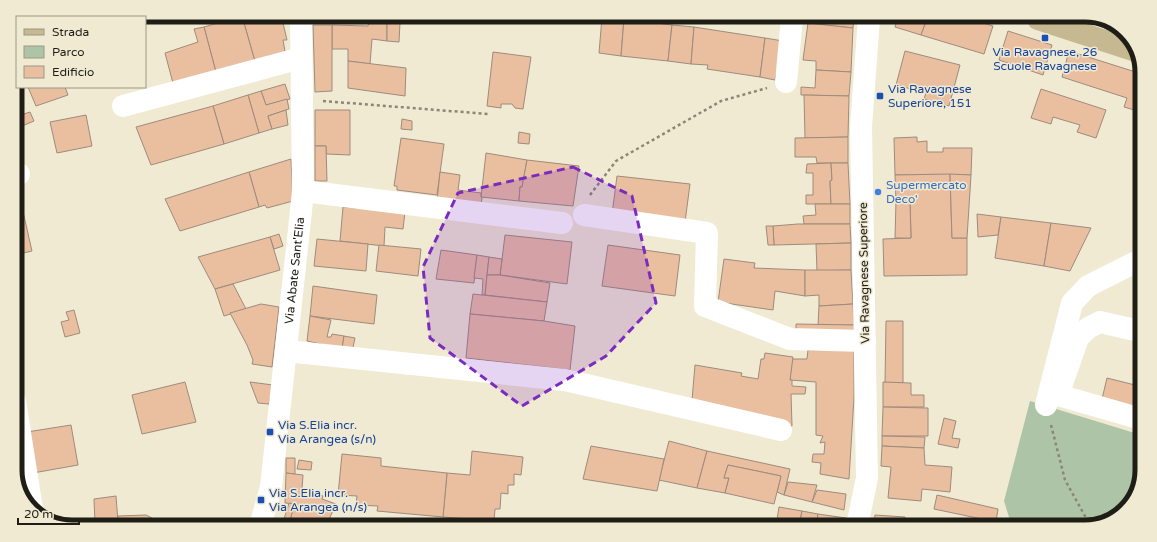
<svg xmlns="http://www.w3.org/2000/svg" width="1157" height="542" viewBox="0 0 1157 542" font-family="'Varela Round',sans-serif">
	<rect width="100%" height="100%" fill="#f0ead3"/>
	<polygon fill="#aec4a6" points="1030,401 1138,434 1138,492 1117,517 1085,527 1012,527 1004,501"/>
	<g fill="#e9bfa0" stroke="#9e8b7d">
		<polygon points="72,15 90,15 91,17 67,17"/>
		<polygon points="242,16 287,16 288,22 283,23 287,40 283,40 286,57 256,65"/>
		<polygon points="242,16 256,65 217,76 204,27"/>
		<polygon points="602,17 624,19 621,56 599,53"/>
		<polygon points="809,18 825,18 824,25 808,23"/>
		<polygon points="825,18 854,18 853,28 824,25"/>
		<polygon points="624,19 672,25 668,61 621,56"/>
		<polygon points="897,19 927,19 921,35 895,27"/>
		<polygon points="927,19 970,19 993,26 984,54 921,35"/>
		<polygon points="369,22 387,23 387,41 372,39 370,64 348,61 348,49 332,49 332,25 368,26"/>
		<polygon points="387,23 400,23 399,42 387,41"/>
		<polygon points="808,23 853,28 851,72 816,70 816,61 803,60"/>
		<polygon points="313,25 332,25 332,91 315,92"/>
		<polygon points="672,25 694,27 691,64 668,61"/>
		<polygon points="204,27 217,76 174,87 165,53 198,42 194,29"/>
		<polygon points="694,27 765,38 760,77 707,69 708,65 691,64"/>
		<polygon points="1008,31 1052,45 1043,75 999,60"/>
		<polygon points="765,38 783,41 775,80 760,77"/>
		<polygon points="905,51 960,65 949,106 924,99 926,93 896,85"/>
		<polygon points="1069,51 1142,74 1141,112 1124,107 1127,98 1062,77"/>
		<polygon points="493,52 531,57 523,109 515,108 512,104 501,104 501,108 487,106"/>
		<polygon points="348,61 406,68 405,96 348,88"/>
		<polygon points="816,70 851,72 849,96 801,95 801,87 815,88"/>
		<polygon points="285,84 290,99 266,105 261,91"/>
		<polygon points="28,87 65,87 68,95 36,106"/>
		<polygon points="1041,89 1106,110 1096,138 1077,132 1080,125 1053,117 1051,124 1031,118"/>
		<polygon points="261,91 266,105 287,99 289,109 268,116 272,129 259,133 248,95"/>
		<polygon points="248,95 259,133 224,144 213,106"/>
		<polygon points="804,95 849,96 848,137 805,138"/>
		<polygon points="213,106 224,144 151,165 136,127"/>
		<polygon points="286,110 288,125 272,129 268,116"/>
		<polygon points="315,110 350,110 350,155 326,154 326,146 315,146"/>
		<polygon points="30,112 34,121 15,129 15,117"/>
		<polygon points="86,115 92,146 57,153 50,122"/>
		<polygon points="402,119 412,121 412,130 401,129"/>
		<polygon points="519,132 530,134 529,144 518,143"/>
		<polygon points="848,137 848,163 817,163 816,157 795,157 795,138"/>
		<polygon points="917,137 917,142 927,141 927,152 943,152 943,148 972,148 971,175 895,175 894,138"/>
		<polygon points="401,138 444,144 437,195 397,190 397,186 394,186"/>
		<polygon points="315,146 326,146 327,181 315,181"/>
		<polygon points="486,153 527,160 522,187 520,187 519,201 481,197"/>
		<polygon points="291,159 293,201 267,208 265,205 259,207 249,172"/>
		<polygon points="527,160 579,166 573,206 519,201 520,187 522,187"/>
		<polygon points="831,163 832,180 830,181 831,204 806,204 806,195 813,195 813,173 806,173 807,164"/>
		<polygon points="831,163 848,163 850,204 831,204 830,181 832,180"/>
		<polygon points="249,172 259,207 180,231 165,199"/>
		<polygon points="440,172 460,175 458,190 481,193 481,197 482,198 481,206 437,201"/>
		<polygon points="950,174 952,238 967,238 967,275 884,276 883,239 911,238 910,201 896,201 895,175"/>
		<polygon points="950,174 971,175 967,238 952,238"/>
		<polygon points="617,176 690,184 685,222 612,214"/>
		<polygon points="896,201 910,201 911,238 895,238"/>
		<polygon points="21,203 32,251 15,255 15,204"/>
		<polygon points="815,204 850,204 850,224 804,224 803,216 816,215"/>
		<polygon points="343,207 405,212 403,229 385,227 384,246 340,241"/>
		<polygon points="977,214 1001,217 998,235 978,237"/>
		<polygon points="1001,217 1051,223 1044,266 995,258"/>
		<polygon points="1051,223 1091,228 1070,271 1044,266"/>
		<polygon points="798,224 850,224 851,243 774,245 773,226"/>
		<polygon points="766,226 773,226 774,245 768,245"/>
		<polygon points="279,234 283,246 274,249 270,237"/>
		<polygon points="505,235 572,242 567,284 500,275"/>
		<polygon points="270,237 280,270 215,289 198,257"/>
		<polygon points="317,239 368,244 366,271 314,266"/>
		<polygon points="851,243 851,270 817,271 816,244"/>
		<polygon points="379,245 421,249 418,276 376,271"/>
		<polygon points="608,245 680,255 675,296 602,286"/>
		<polygon points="441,250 477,255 474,283 436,279"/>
		<polygon points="477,255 489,257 485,295 482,295 483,279 474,278"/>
		<polygon points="489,257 502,259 500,275 487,275"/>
		<polygon points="724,259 755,263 754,268 805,270 805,296 775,291 773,310 718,302"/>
		<polygon points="805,270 851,270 853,304 819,306 819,295 805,296"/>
		<polygon points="487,275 500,275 550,283 547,302 485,295"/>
		<polygon points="233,284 246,309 224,316 215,289"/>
		<polygon points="313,286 377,295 374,324 310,316"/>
		<polygon points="473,294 547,302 544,321 470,314"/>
		<polygon points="261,304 279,307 272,367 252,364 253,360 247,345 230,313"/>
		<polygon points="853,304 854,325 818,325 819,306"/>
		<polygon points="74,310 80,333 65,337 61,322 69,320 66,312"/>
		<polygon points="470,314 544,321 575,326 570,370 466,358"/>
		<polygon points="310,316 331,320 327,337 331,337 332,334 344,336 342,349 307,341"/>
		<polygon points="886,321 903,321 903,383 885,383"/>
		<polygon points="796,324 854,325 854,336 796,331"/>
		<polygon points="344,336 355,338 352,352 342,349"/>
		<polygon points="808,350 854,350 854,397 849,479 820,474 821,463 812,462 813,454 824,454 825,442 820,443 823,436 816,435 816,382 790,380 792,359 807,359"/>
		<polygon points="765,353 793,357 790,380 792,380 792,386 806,387 805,394 791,394 792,426 750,417 692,400 695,365 742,373 741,376 758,379 761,359 764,359"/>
		<polygon points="1107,378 1139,386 1138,408 1102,399"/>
		<polygon points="185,382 196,422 142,434 132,395"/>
		<polygon points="250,382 273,385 269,404 258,403"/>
		<polygon points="883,382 911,383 911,395 924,395 924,407 883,407"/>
		<polygon points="883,407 928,408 928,436 882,436"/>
		<polygon points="944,418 956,421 952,438 960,439 958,448 938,444"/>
		<polygon points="71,425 78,465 33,473 27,432"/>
		<polygon points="882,436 925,437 924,448 882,446"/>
		<polygon points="669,441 707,451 697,488 659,480"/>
		<polygon points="591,446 664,459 657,491 583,479"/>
		<polygon points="882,446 924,448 925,465 952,467 950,492 922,489 921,501 888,498 891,467 881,466"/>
		<polygon points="472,451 523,457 521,475 514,474 514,485 508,485 508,494 501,493 500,509 495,509 494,521 443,517 447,473 470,475"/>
		<polygon points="707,451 790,469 784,495 777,492 781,476 728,465 724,478 729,478 725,493 697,488"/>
		<polygon points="342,454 381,458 381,466 447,473 443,517 377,511 378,506 356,505 357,496 338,495"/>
		<polygon points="286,458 295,458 295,474 286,473"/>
		<polygon points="299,460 312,462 311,470 297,469"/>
		<polygon points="728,465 781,476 774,504 725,493 729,478 724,478"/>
		<polygon points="286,473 303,475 302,489 323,496 322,499 336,504 327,524 313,523 313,524 299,524 290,521 294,504 285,503"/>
		<polygon points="788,482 817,485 812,502 784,495"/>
		<polygon points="817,490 846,494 844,510 812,502"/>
		<polygon points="937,495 998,509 996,522 934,509"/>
		<polygon points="116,496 118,522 95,523 94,499"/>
		<polygon points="289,503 294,504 290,521 284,519"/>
		<polygon points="779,507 802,511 799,526 776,526"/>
		<polygon points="802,511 818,514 816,526 799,526"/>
		<polygon points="818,514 846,518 844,526 816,526"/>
		<polygon points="146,515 152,518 152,523 118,523 118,516"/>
		<polygon points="875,515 905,517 904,523 916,524 916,526 874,526"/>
	</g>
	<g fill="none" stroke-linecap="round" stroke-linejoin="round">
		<g stroke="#8b8777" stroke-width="2.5" stroke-dasharray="3 3" stroke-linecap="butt">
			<polyline points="323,101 488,114"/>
			<polyline points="590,195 616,161 721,101 767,88"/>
			<polyline points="1051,425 1065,480 1086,518 1090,526"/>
		</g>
		<g stroke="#fff" stroke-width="22">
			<polyline points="1093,38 1098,19"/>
			<polyline points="786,82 792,18"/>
			<polyline points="123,106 301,58"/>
			<polyline points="15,176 19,174"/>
			<polyline points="303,191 562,223"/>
			<polyline points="584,215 707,233 705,306 790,339 865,341"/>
			<polyline points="286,351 565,380 781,430"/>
			<polyline points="15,401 32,509"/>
			<polyline points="1046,405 1072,303 1088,286 1136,262 1140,263"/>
			<polyline points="1138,418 1058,395 1078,338 1088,328 1100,322 1139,331"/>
			<path id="s1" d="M261 523 271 487 301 211 303 191 301 16"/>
			<polyline points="857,526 867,478 861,127 869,18"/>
		</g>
		<polyline stroke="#c6b991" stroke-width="22" points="1038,19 1136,51"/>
	</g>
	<path fill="#7b2cbf" fill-opacity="0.2" stroke="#7b2cbf" stroke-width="3" stroke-dasharray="8 5" stroke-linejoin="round" d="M573 167 632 196 656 303 606 356 522 406 430 338 423 267 458 193Z"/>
	<g fill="#1a4fb4" stroke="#f0ead3" stroke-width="1.5">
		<rect x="1041" y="34" width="8" height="8" rx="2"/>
		<rect x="876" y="92" width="8" height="8" rx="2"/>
		<rect x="266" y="428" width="8" height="8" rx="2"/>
		<rect x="257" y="496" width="8" height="8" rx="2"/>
	</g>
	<circle fill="#3f7fe0" stroke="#f0ead3" stroke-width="1.5" cx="878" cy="192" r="4"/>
	<g text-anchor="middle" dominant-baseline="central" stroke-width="3" stroke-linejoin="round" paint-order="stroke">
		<g font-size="12" fill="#164399" stroke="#f0ead3" text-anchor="start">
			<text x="1045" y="52" text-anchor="middle">Via Ravagnese, 26<tspan x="1045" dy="14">Scuole Ravagnese</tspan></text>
			<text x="888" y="89">Via Ravagnese<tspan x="888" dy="14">Superiore, 151</tspan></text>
			<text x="278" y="425">Via S.Elia incr.<tspan x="278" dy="14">Via Arangea (s/n)</tspan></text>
			<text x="269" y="493">Via S.Elia incr.<tspan x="269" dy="14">Via Arangea (n/s)</tspan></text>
		</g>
		<g font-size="12" fill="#366cbe" stroke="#f0ead3" text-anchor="start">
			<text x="886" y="185">Supermercato<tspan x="886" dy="14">Deco'</tspan></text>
		</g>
		<g font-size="12" fill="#1f1d15" stroke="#f0ead3">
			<text stroke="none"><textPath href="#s1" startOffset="255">Via Abate Sant'Elia</textPath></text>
			<text transform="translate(864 273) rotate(-91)">Via Ravagnese Superiore</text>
		</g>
	</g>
	<path d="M0 0H1157V542H0ZM72 22H1085A50 50 0 0 1 1135 72V470A50 50 0 0 1 1085 520H72A50 50 0 0 1 22 470V72A50 50 0 0 1 72 22Z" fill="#f0ead3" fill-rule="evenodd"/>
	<path fill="none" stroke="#1f1d15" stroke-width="5" d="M72 22H1085A50 50 0 0 1 1135 72V470A50 50 0 0 1 1085 520H72A50 50 0 0 1 22 470V72A50 50 0 0 1 72 22Z"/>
	<rect x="16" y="16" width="130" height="72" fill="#f0ead3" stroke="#9c9887"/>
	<rect x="24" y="29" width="20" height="6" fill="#c6b991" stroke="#9c9887"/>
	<text x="52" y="36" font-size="12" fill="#1f1d15">Strada</text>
	<rect x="24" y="46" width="20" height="12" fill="#aec4a6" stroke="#9c9887"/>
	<text x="52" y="56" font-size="12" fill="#1f1d15">Parco</text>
	<rect x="24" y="66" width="20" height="12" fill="#e9bfa0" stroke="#9c9887"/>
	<text x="52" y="76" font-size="12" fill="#1f1d15">Edificio</text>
	<path d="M18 518v6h61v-6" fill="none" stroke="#1f1d15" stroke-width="2"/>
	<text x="24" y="518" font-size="12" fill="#1f1d15" stroke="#f0ead3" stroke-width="3" paint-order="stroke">20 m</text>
</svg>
